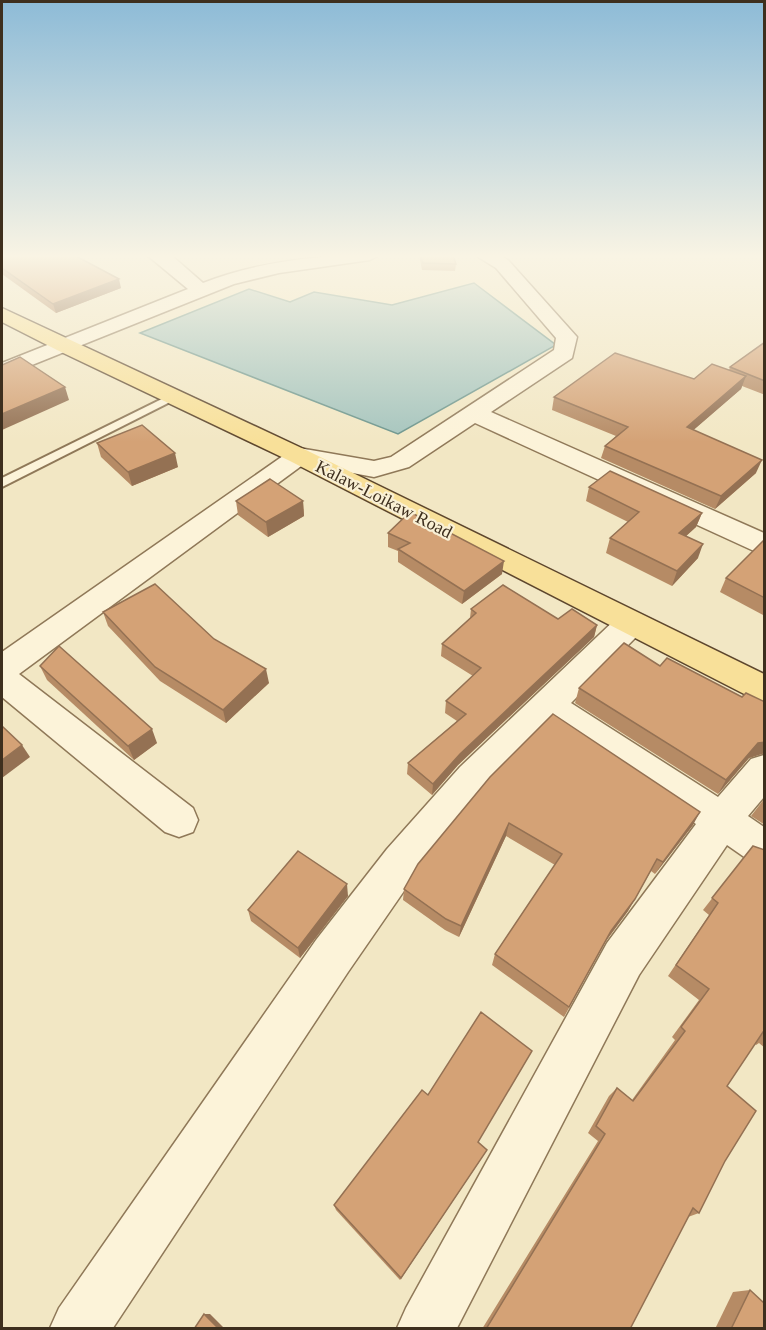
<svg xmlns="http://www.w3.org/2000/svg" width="766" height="1330" viewBox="0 0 766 1330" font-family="Georgia,serif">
	<rect width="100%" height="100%" fill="#f2e7c4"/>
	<polygon fill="#a6c5be" stroke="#6c958d" stroke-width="1.5" points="474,283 556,345 398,434 140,333 249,289 290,302 314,292 392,305"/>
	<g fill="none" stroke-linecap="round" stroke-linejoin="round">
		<g stroke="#8f7858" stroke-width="4">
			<polygon id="lane" points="172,394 178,397 176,399 2,487 2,478"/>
		</g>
		<g stroke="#8f7858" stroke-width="3">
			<g id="street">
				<path d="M147 255H171L203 283C259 261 319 255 379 255L370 260 279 273 234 284 2 377V363L188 289Z"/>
				<polygon points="475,255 499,255 508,260 577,337 572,358 491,412 764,533 764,553 754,551 475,423 409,467 374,477 304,464 19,674 193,808 198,820 193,832 179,837 165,832 2,697 2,652 290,451 299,448 374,461 391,457 554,350 556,338 496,268"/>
				<polygon points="631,612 642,615 647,623 642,631 571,703 718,797 751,759 764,755 764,797 748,816 764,827 764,866 750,861 727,845 639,975 457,1328 397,1328 406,1308 607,943 696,824 549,725 486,789 415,875 348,972 113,1328 50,1328 59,1308 316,940 387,849 460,767 620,615"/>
			</g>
		</g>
		<g stroke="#5d462d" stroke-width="3">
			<polygon id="primary" points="2,308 308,451 764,674 764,702 752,698 290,461 57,350 2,322"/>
		</g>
		<use href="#lane" fill="#fcf3d9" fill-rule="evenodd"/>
		<use href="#street" fill="#fcf3d9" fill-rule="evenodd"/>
		<use href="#primary" fill="#f8e099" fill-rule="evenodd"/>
	</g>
	<g fill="#b68b65">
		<polygon points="2,255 121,288 56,313 2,274"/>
		<polygon points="419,255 453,255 456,264 455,271 422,270"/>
		<polygon points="765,342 765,395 742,386 741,389 693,430 756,473 715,509 601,458 605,446 616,436 552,410 554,397 694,379 729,370 730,367"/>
		<polygon points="97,443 178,467 132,486 101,457"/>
		<polygon points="589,487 702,513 696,527 686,536 698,558 672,586 606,553 610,538 628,522 586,501"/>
		<polygon points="236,501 303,501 304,516 268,537 238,515"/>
		<polygon points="388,533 502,574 462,604 398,562 398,551 388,547"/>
		<polygon points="764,540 765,616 720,592 726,578"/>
		<polygon points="471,609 558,619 597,625 594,637 458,765 432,795 407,774 408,763 457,721 445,713 446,701 473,676 441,656 442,644 470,618"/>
		<polygon points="103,612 214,639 269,683 226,723 160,681 108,626"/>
		<polygon points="40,666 157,743 134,760 47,680"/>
		<polygon points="660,666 742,697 765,702 765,753 749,758 718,794 575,703 579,688"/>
		<polygon points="490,777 693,825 655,874 651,871 628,911 606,941 564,1017 492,965 495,954 555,865 506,836 459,937 445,930 403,900 404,889"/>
		<polygon points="765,798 765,825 751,816"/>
		<polygon points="753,846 765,850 765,1048 759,1043 756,1045 755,1044 727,1086 725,1161 699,1213 688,1217 630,1329 482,1329 598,1141 588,1133 609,1096 617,1088 632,1100 675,1040 672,1037 699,1000 668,976 709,915 703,910"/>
		<polygon points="348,896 300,958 251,921 248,910"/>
		<polygon points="479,1143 487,1150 483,1156 400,1280 336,1210 334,1205"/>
		<polygon points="750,1290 765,1329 715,1329 733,1292"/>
	</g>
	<g fill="#947153">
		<polygon points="119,279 121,288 56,313 53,304"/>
		<polygon points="746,376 741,389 682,440 687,427"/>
		<polygon points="65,387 69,400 2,430 2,414"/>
		<polygon points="175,453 178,467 132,486 128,472"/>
		<polygon points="762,460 756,473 715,509 721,496"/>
		<polygon points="303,501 304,516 268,537 266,522"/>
		<polygon points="702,513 696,527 674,547 679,533"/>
		<polygon points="703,544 698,558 672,586 677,571"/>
		<polygon points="504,561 502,574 462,604 464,591"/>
		<polygon points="597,625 594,637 458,765 432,795 433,784 460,754"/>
		<polygon points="266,669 269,683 226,723 223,710"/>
		<polygon points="152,729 157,743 134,760 128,746"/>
		<polygon points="765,742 765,753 749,758 718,794 726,780 758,743"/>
		<polygon points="22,745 30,757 2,778 2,760"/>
		<polygon points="700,812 693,825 655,874 663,862"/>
		<polygon points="509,823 506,836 459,937 461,926"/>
		<polygon points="347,884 348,896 300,958 298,948"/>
		<polygon points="635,899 628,911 605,942 611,931"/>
		<polygon points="487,1150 483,1156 400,1280 401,1278"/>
		<polygon points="204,1314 210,1314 225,1329 219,1329"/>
	</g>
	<g fill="#d4a276" stroke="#947153" stroke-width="1.5">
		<polygon points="2,255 74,255 119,279 53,304 2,268"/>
		<polygon points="420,255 453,255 456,264 423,263"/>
		<polygon points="765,342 765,381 730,367"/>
		<polygon points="615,353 694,379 712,364 746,376 687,427 762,460 721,496 605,446 628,427 554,397"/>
		<polygon points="20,357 65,387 2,414 2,365"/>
		<polygon points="142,425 175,453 128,472 97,443"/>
		<polygon points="610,471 702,513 679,533 703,544 677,571 610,538 639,512 589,487"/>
		<polygon points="270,479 303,501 266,522 236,501"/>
		<polygon points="410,512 504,561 464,591 398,549 410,543 388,533"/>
		<polygon points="764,540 765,540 765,598 726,578"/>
		<polygon points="155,584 214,639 266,669 223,710 155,667 103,612"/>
		<polygon points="503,585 558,619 572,609 597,625 460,754 433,784 408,763 466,714 446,701 481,668 442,644 476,613 471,609"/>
		<polygon points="624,643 660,666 667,658 742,697 746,693 765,702 765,742 758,743 726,780 579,688"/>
		<polygon points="59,646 152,729 128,746 40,666"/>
		<polygon points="553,714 700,812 663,862 657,859 635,899 611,931 569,1007 495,954 562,854 509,823 461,926 446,919 404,889 418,864 490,777"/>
		<polygon points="2,726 22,745 2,760"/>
		<polygon points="753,846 765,850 765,1033 763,1032 727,1086 756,1111 725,1161 699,1213 693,1208 630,1329 486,1329 605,1134 596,1126 617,1088 633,1101 685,1031 681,1027 709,989 676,965 718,903 712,898"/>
		<polygon points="298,851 347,884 298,948 248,910"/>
		<polygon points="481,1012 532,1051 478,1142 487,1150 401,1278 334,1205 422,1090 428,1095"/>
		<polygon points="750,1290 765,1304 765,1329 731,1329"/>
		<polygon points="204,1314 219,1329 194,1329"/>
	</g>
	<linearGradient id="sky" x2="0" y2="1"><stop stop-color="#8dbbd7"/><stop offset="0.58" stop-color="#f9f4e4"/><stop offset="1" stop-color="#f9f4e4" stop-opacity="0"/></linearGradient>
	<rect width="766" height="442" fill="url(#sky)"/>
	<g text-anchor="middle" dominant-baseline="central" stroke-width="4.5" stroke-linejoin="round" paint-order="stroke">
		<g font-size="18" fill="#3e2f1e" stroke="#f9f0d5">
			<text transform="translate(384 499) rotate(27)">Kalaw-Loikaw Road</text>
		</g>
	</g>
	<rect width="766" height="1330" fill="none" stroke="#3e2f1e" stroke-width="6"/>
</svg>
